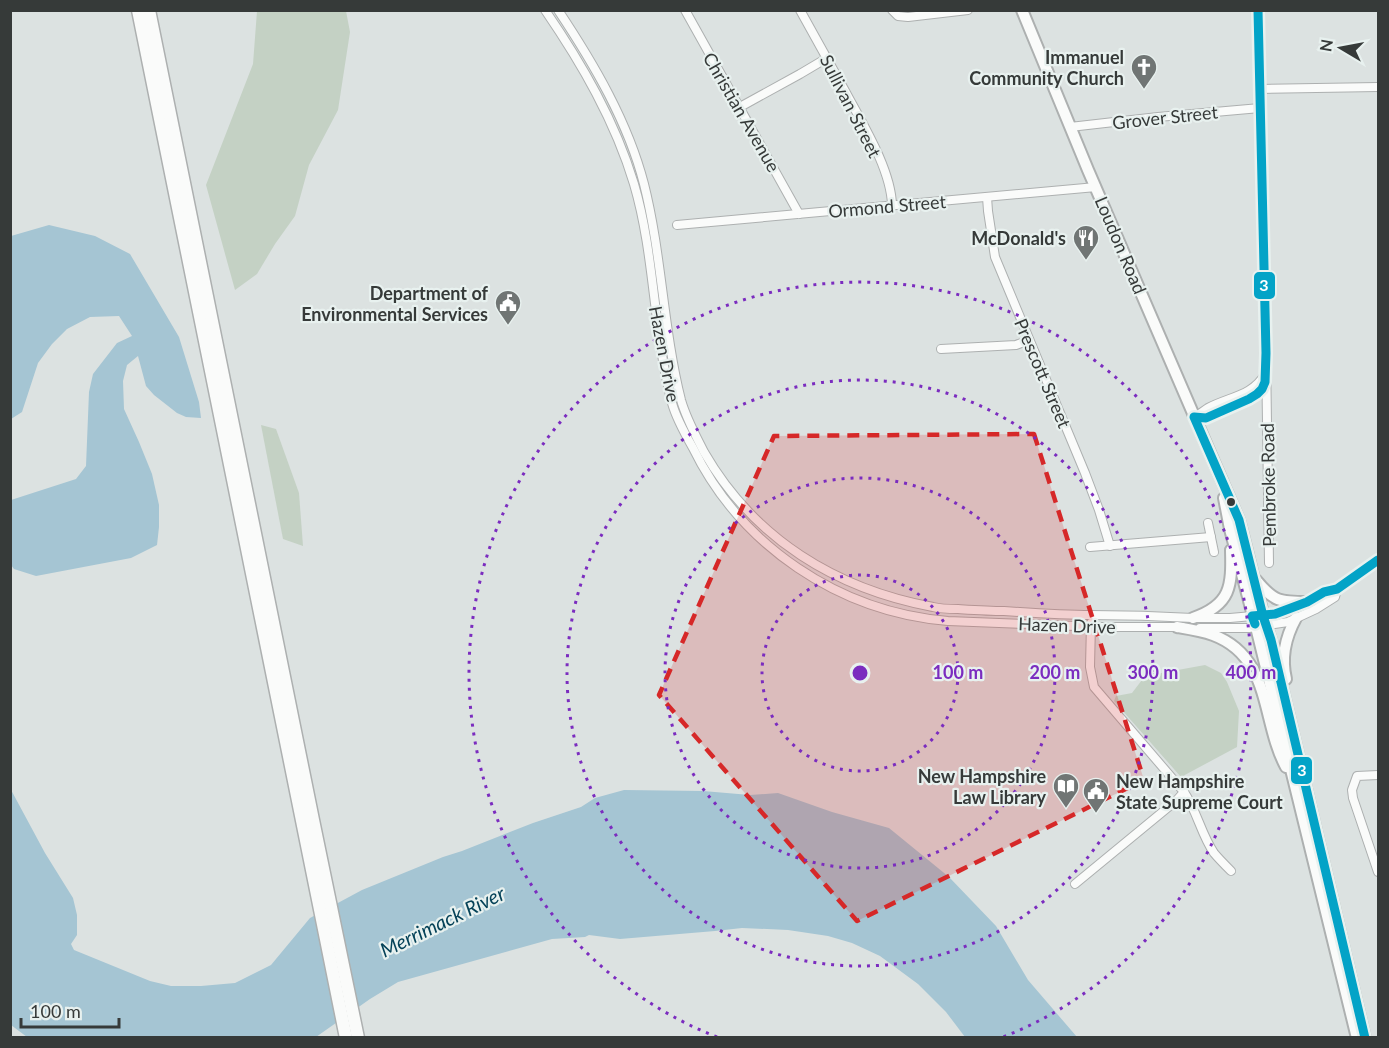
<svg xmlns="http://www.w3.org/2000/svg" width="1389" height="1048" viewBox="0 0 1389 1048" font-family="Lato,sans-serif">
	<rect width="100%" height="100%" fill="#dce2e1"/>
	<g fill="#c4d1c4">
		<polygon points="257,11 346,11 350,32 338,110 309,165 295,216 275,244 257,274 235,290 206,185 253,64"/>
		<polygon points="261,425 276,429 299,493 303,546 283,539"/>
		<polygon points="1205,665 1221,673 1227,682 1239,711 1237,747 1181,777 1114,701 1116,696 1132,693 1145,676"/>
	</g>
	<g fill="#a5c5d3">
		<polygon points="49,225 95,236 130,254 179,337 199,402 201,418 186,417 177,413 154,395 146,386 138,356 127,365 123,381 124,409 139,442 152,474 159,505 159,527 157,545 131,558 36,576 14,569 11,565 11,500 76,479 86,466 89,392 93,374 117,343 132,336 119,316 90,317 67,329 52,344 38,363 22,412 11,419 11,236"/>
		<polygon points="10,788 45,853 73,898 77,915 77,935 71,944 74,950 150,981 171,986 201,986 235,983 271,965 310,918 362,890 443,857 462,851 533,823 581,807 595,798 624,790 703,791 750,795 778,793 832,812 889,828 949,877 996,926 1028,980 1077,1037 965,1037 946,1012 918,984 880,956 852,943 828,936 788,930 742,928 715,931 620,939 589,935 585,937 552,939 398,982 370,999 316,1037 27,1037 11,1025"/>
	</g>
	<g fill="none" stroke-linecap="round" stroke-linejoin="round">
		<g stroke="#adb0b0" stroke-width="10">
			<g id="minor">
				<path d="M545 10C582 64 615 121 634 184 655 255 653 331 672 403 676 418 685 434 693 448 741 546 839 612 948 621L1102 627H1182"/>
				<path d="M558 10C594 64 628 122 644 184 662 255 663 329 681 400 686 418 696 436 704 452 754 539 836 589 933 607 941 609 950 609 958 609 974 610 989 611 1004 611 1033 613 1062 615 1091 615 1125 615 1159 616 1193 618H1230L1275 614 1307 602 1324 592 1337 589 1378 560"/>
				<polyline points="685,10 799,214"/>
				<path d="M800 10C815 37 830 64 845 91 862 123 891 169 892 205"/>
				<polyline points="892,10 898,16 908,17 968,10"/>
				<polyline points="1258,10 1266,353 1269,563"/>
				<polyline points="1259,89 1378,87"/>
				<polyline points="740,107 800,74 827,58"/>
				<polyline points="1070,127 1158,117 1260,108"/>
				<polyline points="987,197 988,211 995,257 1085,473 1099,510 1110,546"/>
				<polyline points="677,225 1096,187"/>
				<polyline points="941,349 1016,345 1029,340"/>
				<polyline points="1194,417 1206,418 1249,399 1260,392 1265,383"/>
				<path d="M1195 417C1199 414 1204 411 1208 408 1228 397 1253 396 1265 374"/>
				<polyline points="1208,523 1214,552"/>
				<polyline points="1090,547 1211,537"/>
				<path d="M1091 623 1090 667 1094 687 1184 792C1197 811 1201 834 1214 853 1219 859 1225 865 1231 871"/>
				<polyline points="1200,628 1249,628 1288,622 1316,609 1335,597 1337,589"/>
				<polyline points="1378,775 1357,776 1352,790 1353,798 1378,872"/>
				<polyline points="1075,884 1177,800 1184,792"/>
			</g>
		</g>
		<g stroke="#adb0b0" stroke-width="14">
			<g id="major">
				<path d="M1022 10 1088 170 1239 520C1250 560 1258 601 1271 640L1365 1038"/>
				<polyline points="1224,498 1230,529 1257,631 1357,1038"/>
				<path d="M1256 580C1274 602 1280 602 1307 602"/>
				<path d="M1193 618C1231 605 1232 586 1231 550"/>
				<path d="M1177 627C1189 629 1202 631 1213 635 1272 657 1261 721 1286 767"/>
				<path d="M1286 679C1281 658 1285 638 1296 618"/>
			</g>
		</g>
		<g stroke="#adb0b0" stroke-width="15">
			<g id="highway">
				<polyline points="138,10 346,1038"/>
				<polyline points="149,10 313,820 358,1038"/>
			</g>
		</g>
		<use href="#minor" stroke="#fafbfa" stroke-width="8"/>
		<use href="#major" stroke="#fafbfa" stroke-width="10"/>
		<use href="#highway" stroke="#fafbfa" stroke-width="12"/>
		<g stroke="#e8f1ef" stroke-width="14">
			<g id="bus-1">
				<polyline points="1258,10 1266,353 1265,382 1262,389 1257,394 1249,399 1206,418 1194,417 1239,520 1263,616 1271,640 1365,1038"/>
				<polyline points="1255,624 1252,616 1275,614 1307,602 1324,592 1337,589 1378,560"/>
			</g>
		</g>
		<use href="#bus-1" stroke="#03a3c7" stroke-width="9"/>
	</g>
	<path fill="#d62828" fill-opacity="0.2" stroke="#d62828" stroke-width="4.5" stroke-dasharray="12 8" stroke-linejoin="round" d="M1034 434 1144 780 857 921 659 695 774 436Z"/>
	<g fill="none" stroke="#7b2cbf" stroke-width="3" stroke-dasharray="3 6">
		<circle cx="860" cy="673" r="98"/>
		<circle cx="860" cy="673" r="195"/>
		<circle cx="860" cy="673" r="293"/>
		<path d="M717 1037A391 391 0 1 1 1003 1037"/>
	</g>
	<defs>
		<g id="church-pin" transform="scale(1.35)"><path d="M0 17L-7.5 6A9.5 9.5 0 1 1 7.5 6Z" fill="#707574" stroke="#e8f1ef"/><path d="M-1.2-6h2.4v3.5h3.3v2.4h-3.3V6h-2.4V-.1h-3.3v-2.4h3.3Z" fill="#fff"/></g>
		<g id="restaurant-pin" transform="scale(1.35)"><path d="M0 17L-7.5 6A9.5 9.5 0 1 1 7.5 6Z" fill="#707574" stroke="#e8f1ef"/><path d="M-5-6h1v4h1v-4h1v4h1v-4h1v5L-1.5 .5V6h-2V.5L-5-1ZM5-6V6H3V1.5H1.5Q1.5-4 5-6Z" fill="#fff"/></g>
		<g id="civic-pin" transform="scale(1.35)"><path d="M0 17L-7.5 6A9.5 9.5 0 1 1 7.5 6Z" fill="#707574" stroke="#e8f1ef"/><path d="M-.6-6.5H3V-4.5H.6V-3L4-1V1h2V6H-6V1h2V-1L-.6-3ZM-1.2 2.5V6h2.4V2.5Z" fill="#fff"/></g>
		<g id="library-pin" transform="scale(1.35)"><path d="M0 17L-7.5 6A9.5 9.5 0 1 1 7.5 6Z" fill="#707574" stroke="#e8f1ef"/><path d="M-6-4Q-3-5.5-.7-3.5V5Q-3 3-6 4ZM6-4Q3-5.5 .7-3.5V5Q3 3 6 4Z" fill="#fff"/></g>
	</defs>
	<g fill-rule="evenodd">
		<use href="#church-pin" x="1144" y="67"/>
		<use href="#restaurant-pin" x="1086" y="238"/>
		<use href="#civic-pin" x="508" y="303"/>
		<use href="#library-pin" x="1066" y="786"/>
		<use href="#civic-pin" x="1096" y="791"/>
	</g>
	<circle fill="#363a39" stroke="#e8f1ef" stroke-width="2" cx="1231" cy="502" r="5"/>
	<g text-anchor="middle" dominant-baseline="central" stroke-width="4.5" stroke-linejoin="round" paint-order="stroke">
		<g font-size="18" font-weight="bold" fill="#363a39" stroke="#e8f1ef" text-anchor="end">
			<text x="1124" y="57">Immanuel<tspan x="1124" dy="21">Community Church</tspan></text>
			<text x="1066" y="238">McDonald's</text>
			<text x="488" y="293">Department of<tspan x="488" dy="21">Environmental Services</tspan></text>
			<text x="1046" y="776">New Hampshire<tspan x="1046" dy="21">Law Library</tspan></text>
			<text x="1116" y="781" text-anchor="start">New Hampshire<tspan x="1116" dy="21">State Supreme Court</tspan></text>
		</g>
		<g font-size="18" fill="#363a39" stroke="#e8f1ef">
			<text transform="translate(851 106) rotate(63)">Sullivan Street</text>
			<text transform="translate(742 112) rotate(60)">Christian Avenue</text>
			<text transform="translate(1165 117) rotate(-6)">Grover Street</text>
			<text transform="translate(887 206) rotate(-5)">Ormond Street</text>
			<text transform="translate(1121 245) rotate(67)">Loudon Road</text>
			<text transform="translate(665 354) rotate(79)">Hazen Drive</text>
			<text transform="translate(1043 373) rotate(67)">Prescott Street</text>
			<text transform="translate(1268 485) rotate(-91)">Pembroke Road</text>
			<text transform="translate(1067 625) rotate(2)">Hazen Drive</text>
		</g>
		<g font-size="20" font-style="italic" fill="#054258" stroke="#e8f1ef">
			<text transform="translate(442 921) rotate(-26)">Merrimack River</text>
		</g>
	</g>
	<circle cx="860" cy="673" r="9" fill="#7b2cbf" stroke="#e8f1ef" stroke-width="3"/>
	<g font-size="18" text-anchor="middle" font-weight="bold" fill="#7b2cbf" stroke="#e8f1ef" stroke-width="4.5" stroke-linejoin="round" paint-order="stroke">
		<text x="958" y="679">100 m</text>
		<text x="1055" y="679">200 m</text>
		<text x="1153" y="679">300 m</text>
		<text x="1251" y="679">400 m</text>
	</g>
	<g stroke="#e8f1ef" stroke-width="2">
		<rect x="1253" y="271" width="23" height="29" rx="6" fill="#03a3c7"/>
		<rect x="1290" y="756" width="23" height="29" rx="6" fill="#03a3c7"/>
	</g>
	<g font-size="16" text-anchor="middle" font-weight="bold" fill="#fff">
		<text x="1264" y="291">3</text>
		<text x="1302" y="776">3</text>
	</g>
	<rect width="1389" height="1048" fill="none" stroke="#363a39" stroke-width="24"/>
	<g transform="translate(1341 48) rotate(280)" stroke="#e8f1ef" stroke-width="4.5" paint-order="stroke">
	<path d="M0-4.5L10 22L0 15L-10 22Z" fill="#363a39"/>
	<text y="-9" font-size="16" font-weight="bold" text-anchor="middle" fill="#363a39">N</text>
	</g>
	<path d="M21 1018v9h98v-9" fill="none" stroke="#363a39" stroke-width="3"/>
	<text x="30" y="1018" font-size="18" fill="#363a39" stroke="#e8f1ef" stroke-width="4.5" paint-order="stroke">100 m</text>
</svg>
